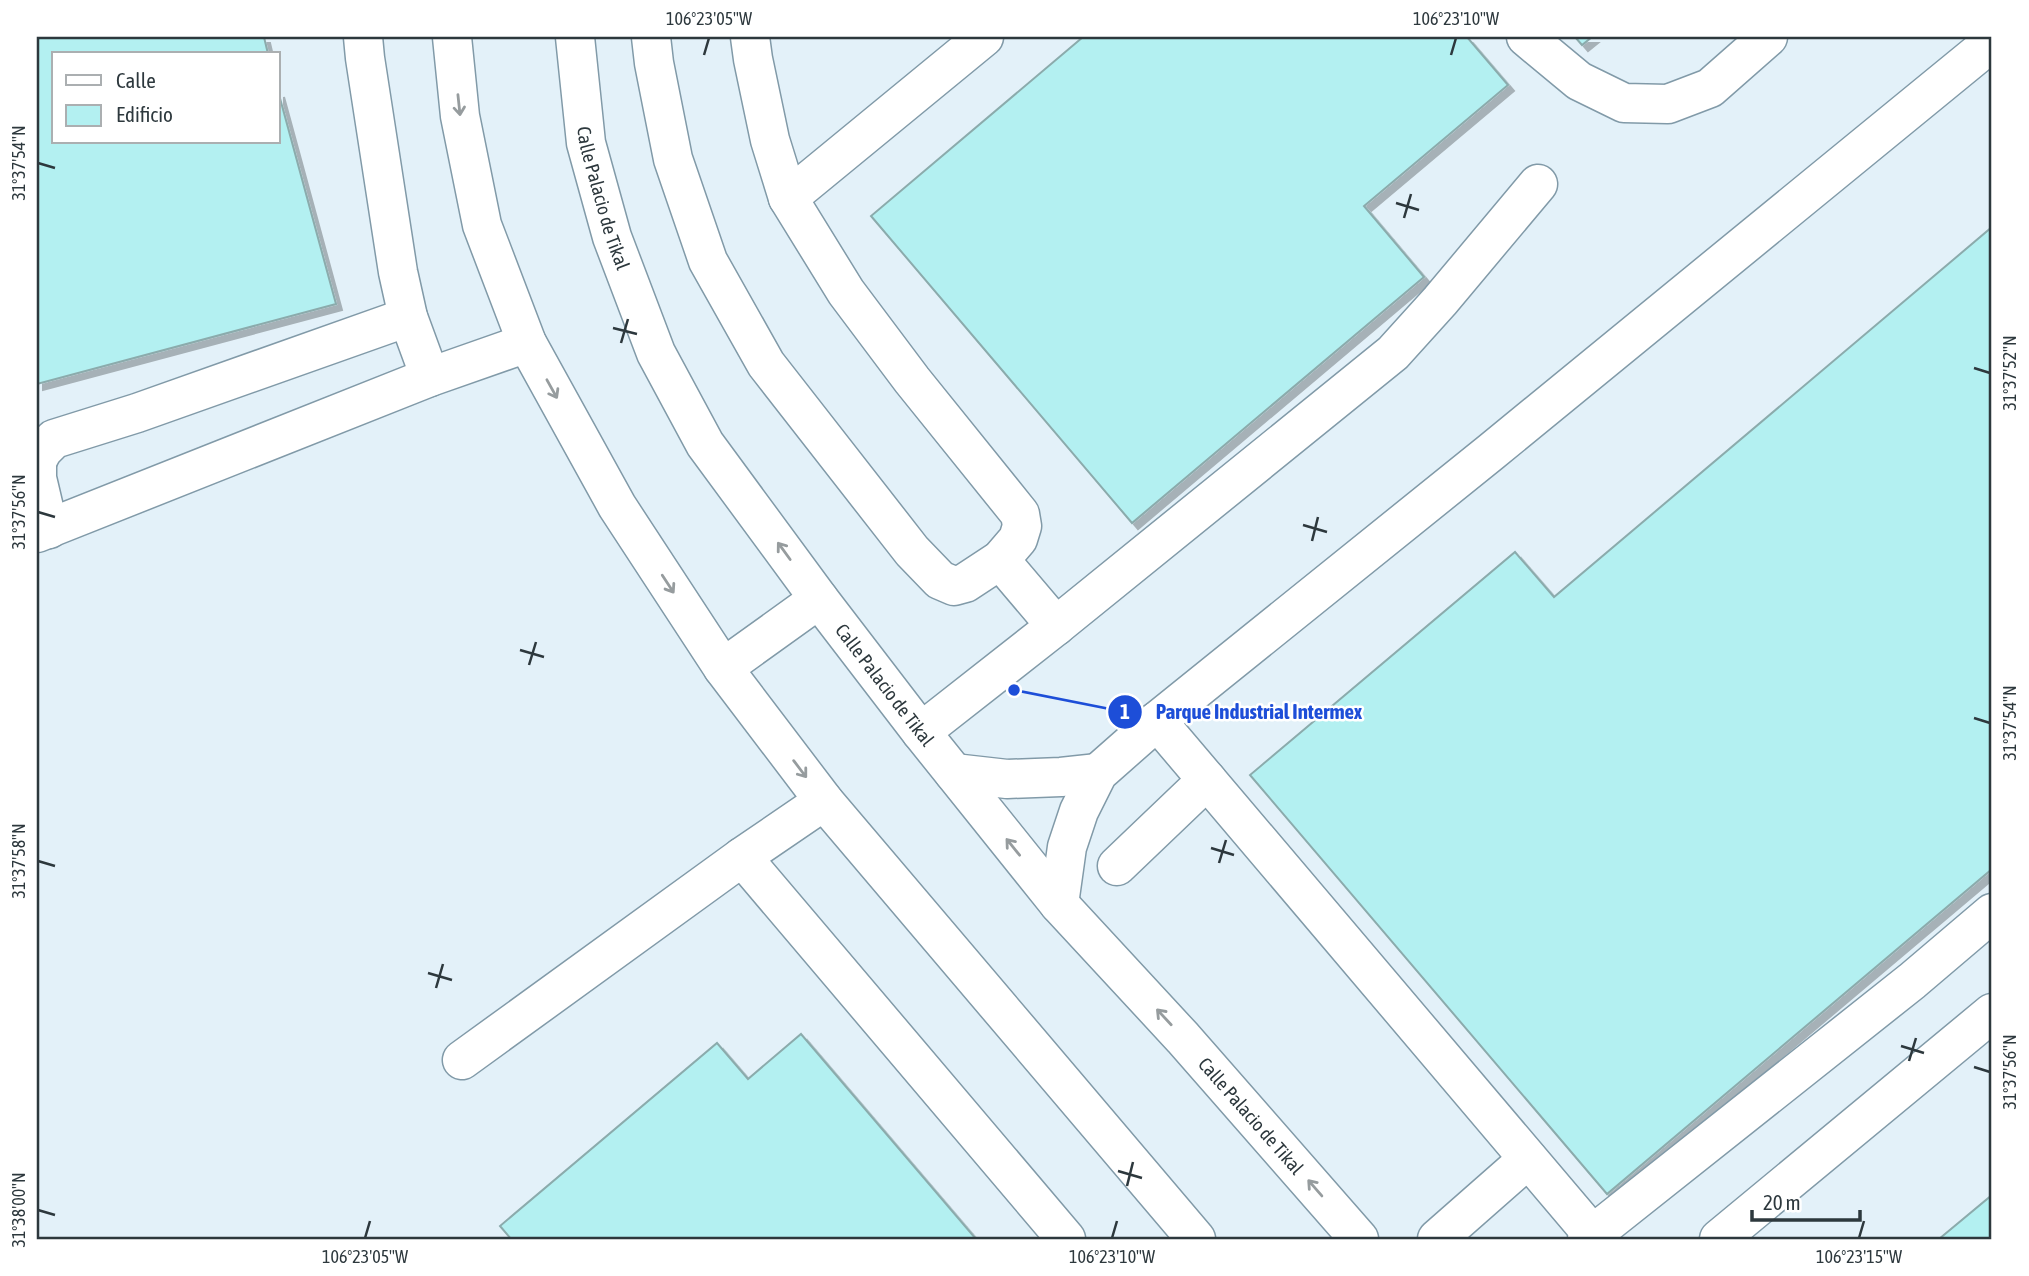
<svg xmlns="http://www.w3.org/2000/svg" width="2029" height="1276" viewBox="0 0 2029 1276" font-family="'Asap Condensed',sans-serif">
	<defs>
		<filter id="shadow"><feDropShadow dx="6" dy="6" stdDeviation="0" flood-color="#0004"/></filter>
	</defs>
	<rect width="100%" height="100%" fill="#f5fafd"/>
	<path fill="#e3f1f9" fill-rule="evenodd" d="M37 37H1992V1239H37ZM54 54H278V142H54Z"/>
	<g fill="#b3f0f1" stroke="#8babac" stroke-width="2" filter="url(#shadow)">
		<polygon points="37,37 264,37 268,54 54,54 54,142 278,142 278,91 336,304 37,384"/>
		<polygon points="1083,37 1467,37 1508,85 1364,206 1424,277 1132,523 871,216"/>
		<polygon points="1575,37 1592,37 1582,45"/>
		<polygon points="1992,227 1992,869 1607,1194 1250,775 1515,552 1554,597"/>
		<polygon points="801,1034 976,1239 511,1239 500,1226 717,1043 748,1079"/>
		<polygon points="1992,1195 1992,1239 1939,1239"/>
	</g>
	<g fill="none" stroke-linecap="round" stroke-linejoin="round">
		<g stroke="#819aa8" stroke-width="41">
			<g id="minor">
				<polyline points="363,37 365,58 398,272 408,317 430,377"/>
				<polyline points="452,37 460,116 482,225 527,343 617,506 723,668 824,801 1196,1239"/>
				<path id="s1" d="M575 37 586 143 612 237 656 353 705 444 819 599 921 732 1059 904 1183 1038 1359 1239"/>
				<polyline points="651,37 654,63 673,159 708,261 766,364 912,551 940,580 954,586 965,583 1000,560 1018,539 1022,526 1020,514 912,380 846,292 788,198 770,140 753,59 750,37"/>
				<polyline points="1526,37 1579,81 1624,103 1668,104 1710,88 1768,37"/>
				<polyline points="788,198 984,37"/>
				<polyline points="37,461 43,450 54,439 137,413 408,317"/>
				<polyline points="37,465 37,478 49,529"/>
				<polyline points="37,533 430,377 527,343"/>
				<polyline points="1000,560 1056,626"/>
				<polyline points="723,668 819,599"/>
				<polyline points="921,732 1056,626 1393,353 1440,301 1538,184"/>
				<polyline points="954,773 1007,779 1061,777 1098,773"/>
				<polyline points="742,857 1066,1239"/>
				<polyline points="1117,866 1207,780"/>
				<polyline points="1059,904 1067,847 1079,811 1098,773 1157,721"/>
				<polyline points="462,1060 742,857 824,801"/>
				<polyline points="1593,1235 1157,721 1491,452 1992,42"/>
				<polyline points="1437,1239 1528,1159"/>
				<polyline points="1587,1239 1912,981 1992,913"/>
				<polyline points="1719,1239 1992,1013"/>
			</g>
		</g>
		<use href="#minor" stroke="#fff" stroke-width="38"/>
	</g>
	<defs><path id="oneway-shaft" d="M-6 0H5M1.5-3L5.5 0L1.5 3" fill="none" stroke-width="1.6" stroke-linecap="round" stroke-linejoin="round" transform="scale(1.75)"/></defs>
	<g stroke="#969c9e">
		<use href="#oneway-shaft" transform="translate(459 105) rotate(84)"/>
		<use href="#oneway-shaft" transform="translate(552 389) rotate(61)"/>
		<use href="#oneway-shaft" transform="translate(784 551) rotate(-126)"/>
		<use href="#oneway-shaft" transform="translate(668 584) rotate(57)"/>
		<use href="#oneway-shaft" transform="translate(800 769) rotate(53)"/>
		<use href="#oneway-shaft" transform="translate(1013 847) rotate(-129)"/>
		<use href="#oneway-shaft" transform="translate(1164 1017) rotate(-133)"/>
		<use href="#oneway-shaft" transform="translate(1315 1188) rotate(-131)"/>
	</g>
	<path fill="none" stroke="#2d383d" stroke-width="2.5" d="M704 55 709 38M1451 55 1456 38M38 163 55 168M1396 203 1419 210M1404 218 1411 194M613 328 637 334M621 343 628 319M1974 368 1990 373M38 512 55 517M1303 525 1327 532M1312 541 1318 517M520 650 544 657M529 665 536 642M1974 718 1990 723M1211 848 1234 855M38 861 55 866M1219 863 1226 840M428 973 452 980M436 988 443 964M1901 1046 1924 1053M1909 1061 1916 1038M1974 1067 1990 1072M1118 1171 1142 1178M1127 1186 1133 1162M38 1210 55 1215M365 1238 370 1221M1112 1238 1117 1221M1859 1238 1864 1221"/>
	<g text-anchor="middle" dominant-baseline="central" stroke-width="5" stroke-linejoin="round" paint-order="stroke">
		<g font-size="19" fill="#2d383d" stroke="#fff">
			<text stroke="none"><textPath href="#s1" startOffset="164">Calle Palacio de Tikal</textPath></text>
			<text stroke="none"><textPath href="#s1" startOffset="732">Calle Palacio de Tikal</textPath></text>
			<text stroke="none"><textPath href="#s1" startOffset="1298">Calle Palacio de Tikal</textPath></text>
		</g>
	</g>
	<path fill="none" stroke="#1d4ed8" stroke-width="2.5" d="M1014 690L1125 712"/>
	<g fill="#1d4ed8" stroke="#fff" stroke-width="2.5">
		<circle cx="1014" cy="690" r="7"/>
		<circle cx="1125" cy="712" r="18"/>
	</g>
	<g font-size="21" text-anchor="middle" font-weight="bold" fill="#fff">
		<text x="1125" y="719">1</text>
	</g>
	<g font-size="21" text-anchor="middle" font-weight="bold" fill="#1d4ed8" stroke="#fff" stroke-width="5" stroke-linejoin="round" paint-order="stroke">
		<text x="1259" y="719">Parque Industrial Intermex</text>
	</g>
	<rect width="2029" height="1276" fill="none" stroke="#ffffff" stroke-width="77"/>
	<rect x="52" y="52" width="228" height="91" fill="#ffffff" stroke="#abafb1" stroke-width="2"/>
	<rect x="66" y="75" width="35" height="10" fill="#ffffff" stroke="#abafb1" stroke-width="2"/>
	<text x="116" y="88" font-size="21" fill="#2d383d">Calle</text>
	<rect x="66" y="105" width="35" height="21" fill="#b3f0f1" stroke="#abafb1" stroke-width="2"/>
	<text x="116" y="122" font-size="21" fill="#2d383d">Edificio</text>
	<path d="M1752 1210v10h108v-10" fill="none" stroke="#2d383d" stroke-width="3.5"/>
	<text x="1763" y="1210" font-size="21" fill="#2d383d" stroke="#ffffff" stroke-width="5" paint-order="stroke">20 m</text>
	<rect x="38" y="38" width="1952" height="1200" fill="none" stroke="#2d383d" stroke-width="2.5"/>
	<g font-size="18" text-anchor="middle" fill="#2d383d">
		<text x="709" y="25">106°23'05"W</text>
		<text x="1456" y="25">106°23'10"W</text>
		<text transform="translate(19 163) rotate(-90)" y="6">31°37'54"N</text>
		<text transform="translate(2010 373) rotate(-90)" y="6">31°37'52"N</text>
		<text transform="translate(19 512) rotate(-90)" y="6">31°37'56"N</text>
		<text transform="translate(2010 723) rotate(-90)" y="6">31°37'54"N</text>
		<text transform="translate(19 861) rotate(-90)" y="6">31°37'58"N</text>
		<text transform="translate(2010 1072) rotate(-90)" y="6">31°37'56"N</text>
		<text transform="translate(19 1210) rotate(-90)" y="6">31°38'00"N</text>
		<text x="365" y="1263">106°23'05"W</text>
		<text x="1112" y="1263">106°23'10"W</text>
		<text x="1859" y="1263">106°23'15"W</text>
	</g>
</svg>
